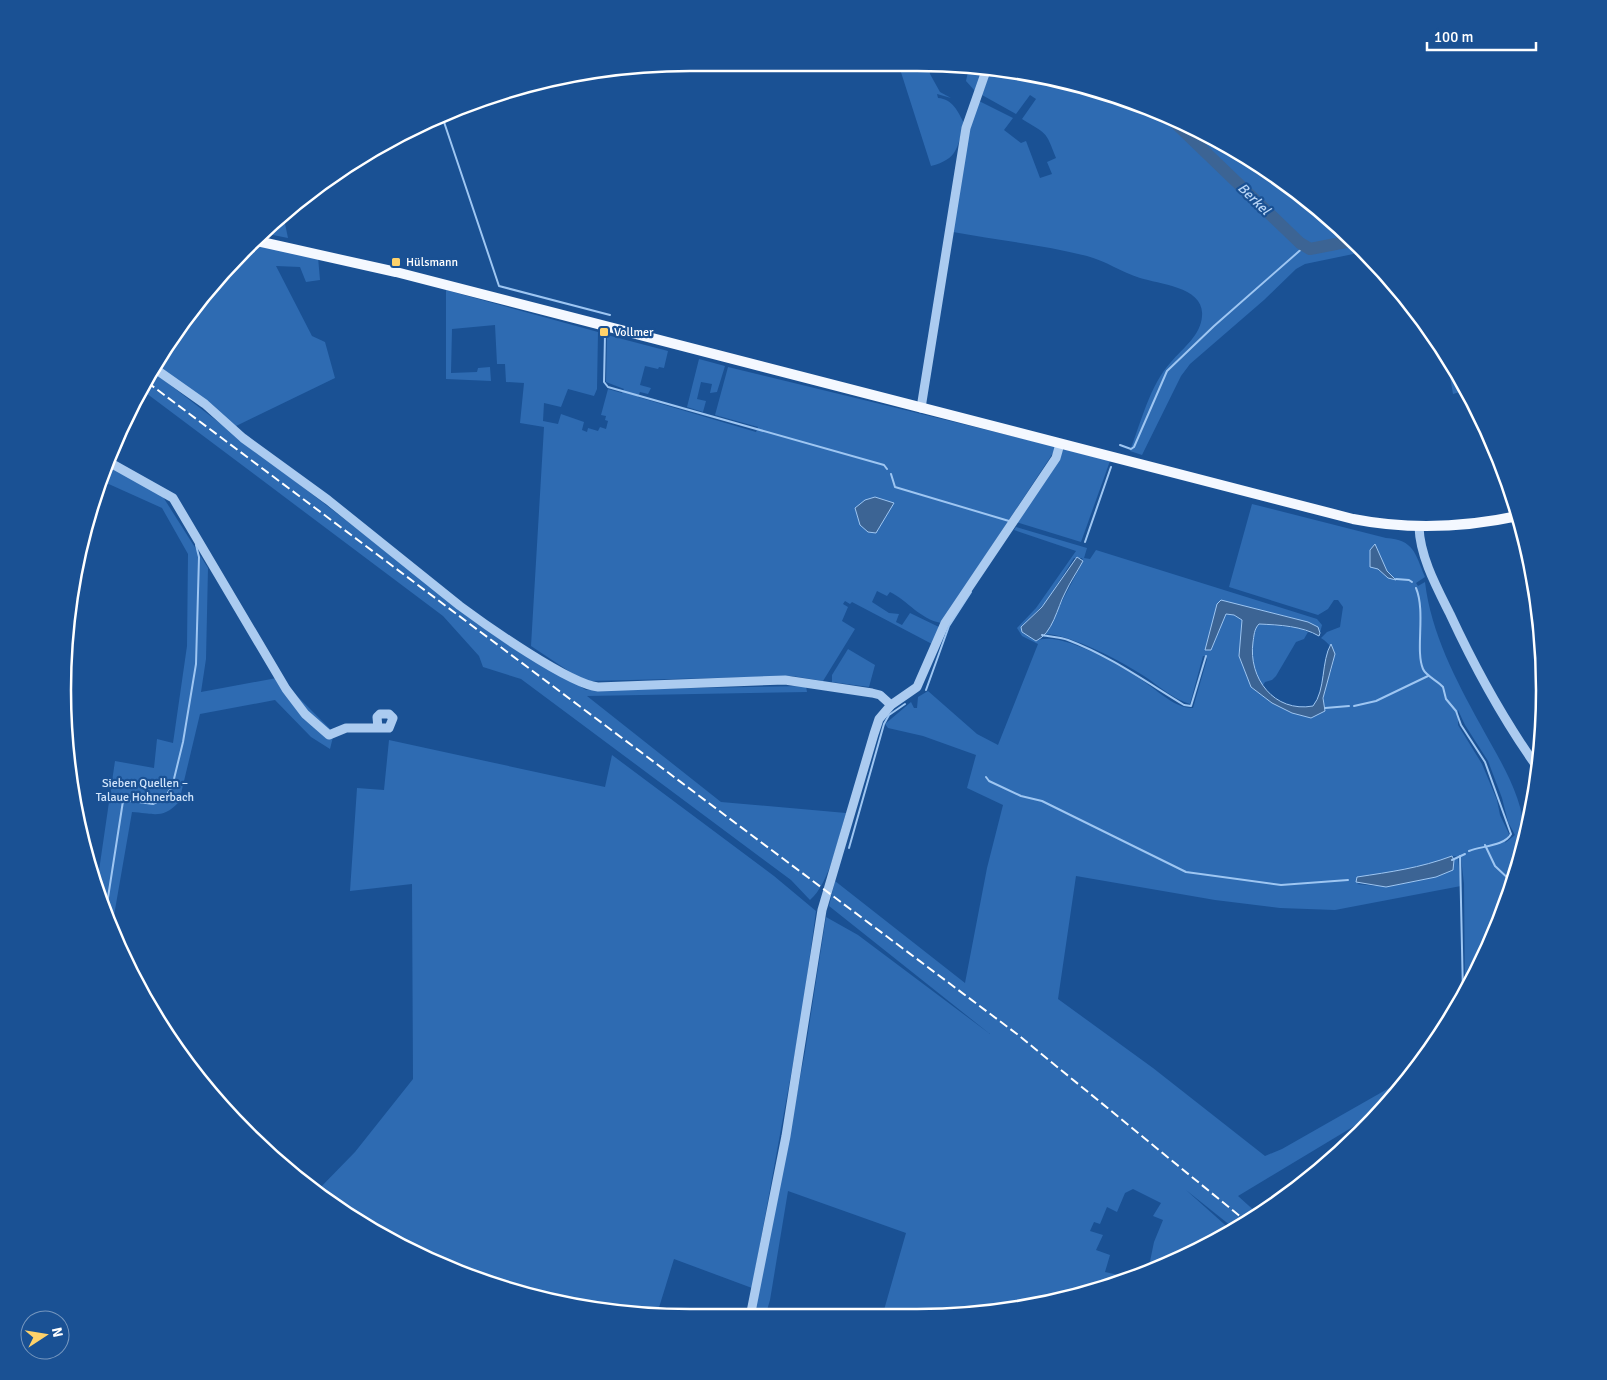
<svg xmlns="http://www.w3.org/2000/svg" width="1607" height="1380" viewBox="0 0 1607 1380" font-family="Signika,sans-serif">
	<rect width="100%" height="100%" fill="#1a5194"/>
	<g fill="#2e6bb2" fill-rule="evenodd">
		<path d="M899 66 929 67 930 74 940 92 951 98 937 94 938 98C953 99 958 112 964 123 957 148 958 159 931 166Z"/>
		<polygon points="969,67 983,68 975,91 966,81"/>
		<path d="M991 68 1080 84 1165 116 1299 244 1310 250 1352 242 1363 252 1305 264 1296 269 1264 300 1190 364 1181 376 1142 455 1130 451C1141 422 1150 385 1171 362 1183 348 1201 335 1202 316 1205 287 1159 284 1140 278 1121 272 1106 261 1087 256 1043 245 997 240 953 232L969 131 979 101 1013 118 1004 130 1021 143 1026 141 1040 178 1052 174 1047 162 1056 158C1045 129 1047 135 1022 119L1036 99 1030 95 1016 114 982 95Z"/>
		<polygon points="1175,120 1195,127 1299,192 1349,239 1310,247 1305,245"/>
		<polygon points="283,214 288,238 263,233"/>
		<polygon points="253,245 318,257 320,280 306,282 300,267 276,266 312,336 325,342 335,378 236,426 155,367 168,341"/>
		<path d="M446 290 598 332 597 389 594 396 568 389 561 407 544 403 543 421 558 424 561 414 584 422 582 430 587 432 588 428 598 431 600 427 606 429 608 421 605 420 606 416 601 415 608 389 622 393 624 389 606 382 607 335 668 351 664 368 659 367 658 369 645 366 640 385 651 388 648 394 640 392 638 397 756 432 758 427 715 415 728 367 1057 447 941 623C920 619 908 601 890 592L887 596 877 591 872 602 889 613 899 614 896 622 902 625 910 613 939 627 932 644 852 602 850 604 845 601 843 604 848 607 842 621 855 629 823 681 792 676 590 681 576 676 531 646 544 427 520 423 524 383 506 382 505 364H497L495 325 452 329 451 373 477 372 478 368 490 367 491 381 446 379Z"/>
		<polygon points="699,359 725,366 717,392 710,393 712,384 701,382 697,399 706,401 703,412 687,407"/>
		<polygon points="1456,369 1467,390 1453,394 1449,371"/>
		<path d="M152 371 482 625 586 690 806 686 807 692 587 696 721 802 846 813C838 838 830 883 810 900L791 880 521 679 483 667 479 656 443 616 142 390Z"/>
		<polygon points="1064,449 1110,461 1081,542 1016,522"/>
		<path d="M107 462 158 489 208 568 206 659 201 692 282 677 297 696 334 733 330 749 311 737 275 700 200 714 179 802C162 820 153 813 132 812L112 927 96 891 115 761 154 768 157 739 173 743 187 646 188 554 162 508 102 481Z"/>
		<path d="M1252 504 1386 538C1414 540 1415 553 1425 577L1416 583 1418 586 1425 582C1431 633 1456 680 1480 724 1501 763 1531 806 1523 852L1480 967 1465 992 1464 884 1461 857 1452 856 1425 866 1389 874 1381 873 1357 884 1376 886 1454 864V860L1458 858 1461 886 1335 910 1280 908 1215 900 1076 876 1058 999 1153 1068 1265 1156 1282 1149 1412 1075 1376 1113 1238 1196 1258 1214 1236 1230 1186 1190 1233 1232 1231 1233 1148 1271 1154 1242 1163 1220 1153 1216 1161 1203 1133 1189 1125 1193 1117 1212 1107 1207 1100 1224 1094 1222 1090 1231 1103 1235 1096 1250 1110 1255 1105 1272 1132 1278 1119 1284 958 1316 882 1317 906 1233 788 1191 770 1300 765 1317H754L805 1052 826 917 858 935 990 1034 829 906 835 881 965 983 987 868 1003 805 967 788 976 755 923 736 888 728 885 724 911 702 914 708H917L918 697 928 691 977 734 998 745 1038 644 1022 636 1017 628 1036 608 1076 551 1014 530 1016 527 1087 548 1084 558 1090 559 1096 550 1317 619 1322 625 1320 633 1319 630C1292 612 1255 613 1225 601 1214 618 1206 629 1211 650L1226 614 1234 615 1242 620 1239 656 1251 687 1272 703 1292 713 1311 718 1325 708C1317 682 1351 657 1321 638L1327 632 1340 627 1343 607 1338 600H1334L1328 609 1318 615 1229 587ZM1074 558H1082L1083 561 1045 634C1070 634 1123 662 1144 676 1159 686 1173 699 1190 704L1203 656H1206L1207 659 1193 708C1177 709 1159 692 1146 683 1125 668 1060 629 1036 641L1021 627 1046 602ZM1458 710 1465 725 1488 761 1502 798 1508 822 1515 835 1505 843 1509 834 1500 815 1497 800 1482 764 1458 725Z"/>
		<path d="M1259 624 1299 628 1308 632 1304 639 1296 642 1276 676 1272 680 1265 682 1262 687C1255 672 1244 638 1259 624Z"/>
		<polygon points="848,649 875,665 869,687 832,682 832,675"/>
		<polygon points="389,740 605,787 612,755 774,876 816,911 802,1014 752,1288 674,1259 657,1314 567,1305 450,1270 341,1212 317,1191 355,1152 413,1079 412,884 350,891 357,788 384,790"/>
	</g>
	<g fill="#3c6494" stroke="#9ec6f2">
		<polygon points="875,497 894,503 876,533 868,532 860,525 855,508 865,500"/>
		<polygon points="1375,544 1387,571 1396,580 1388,578 1378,569 1370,567 1370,550"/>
		<path d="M1077 557 1083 561C1077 572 1070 582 1065 593 1057 608 1053 633 1036 641L1022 632 1021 627 1042 607Z"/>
		<path d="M1221 600 1308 622 1318 627 1320 633 1319 636C1302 626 1280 625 1259 624 1254 629 1254 636 1253 642 1248 678 1274 713 1313 706 1326 690 1321 661 1331 644L1335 654 1323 698 1325 711 1311 718 1292 713 1272 703 1251 687 1239 656 1242 620 1234 615 1226 614 1211 650H1205L1217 604Z"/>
		<path d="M1452 856 1454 860 1453 870 1436 877 1386 887 1356 882 1357 877C1390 872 1420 868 1452 856Z"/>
	</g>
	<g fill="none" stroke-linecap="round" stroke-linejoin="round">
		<g stroke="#9ec6f2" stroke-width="2">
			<polyline points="442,116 499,286 610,315"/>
			<polyline points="605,335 604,382 608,387 884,465 887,469"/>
			<polyline points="1120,445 1131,449 1134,447 1167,371 1214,326 1305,246"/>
			<polyline points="106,466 112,469"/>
			<polyline points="891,474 895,487 1009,521"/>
			<polyline points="1085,542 1111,467"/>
			<polyline points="1396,579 1409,580 1412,582"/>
			<path d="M1416 588C1426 612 1415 650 1423 669 1426 676 1438 681 1443 687L1446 699 1456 711 1461 725 1485 762 1511 834C1505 846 1481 846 1469 851"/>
			<path d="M1042 635C1050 637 1060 637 1068 640 1110 656 1146 682 1184 705L1191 706 1206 656"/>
			<polyline points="926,690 949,626 971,592"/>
			<polyline points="1354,706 1376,701 1428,676"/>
			<polyline points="1325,708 1349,706"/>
			<polyline points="986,777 989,781 1021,796 1042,801 1186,872 1281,885 1348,880"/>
			<polyline points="1485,845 1495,866 1512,882"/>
			<polyline points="849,848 884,724 889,715 905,704"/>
			<polyline points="1460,856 1463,994"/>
			<polyline points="1452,860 1465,854"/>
			<polyline points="104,910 107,904 123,801 125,800 153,804 164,798 172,787 183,742 196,664 199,557 196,545"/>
		</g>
		<polyline stroke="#3c6494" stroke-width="12" points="1170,118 1300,243 1310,249 1351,241"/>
		<g stroke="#abcbf0" stroke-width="9">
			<path d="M154 368 205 404 243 438 328 500 460 606C487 626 569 684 598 687L785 680 872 693 880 695 891 705"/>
			<polyline points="921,408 966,128 987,68"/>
			<polyline points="107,461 173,498 286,689 305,714 329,735 346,728 389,728 393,718 389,714 380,714 377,717 378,728"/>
			<path d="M1419 527C1420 557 1437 588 1450 614 1475 668 1503 719 1537 767"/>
			<polyline points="750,1317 786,1136 822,910 874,734 879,719 891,705 917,687 945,623 1056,458 1060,444"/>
		</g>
		<path stroke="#f4f8ff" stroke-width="10" d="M257 241 396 272 1353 519C1409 530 1462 528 1518 516"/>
		<polyline stroke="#fff" stroke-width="2" stroke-dasharray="9 4" stroke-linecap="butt" points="147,382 1017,1034 1247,1222"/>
	</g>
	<g fill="#ffd26a" stroke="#1a5194" stroke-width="2">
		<rect x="391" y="257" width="10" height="10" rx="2.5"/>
		<rect x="599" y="327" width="10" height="10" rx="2.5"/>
	</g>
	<g text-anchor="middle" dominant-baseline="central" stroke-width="4.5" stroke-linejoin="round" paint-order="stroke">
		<g font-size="12" fill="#fff" stroke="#1a5194" text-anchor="start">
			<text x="406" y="262">Hülsmann</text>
			<text x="614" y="332">Vollmer</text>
		</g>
		<g font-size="12" fill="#d2e5fb" stroke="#1a5194">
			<text x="145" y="783">Sieben Quellen –<tspan x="145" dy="14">Talaue Hohnerbach</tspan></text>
		</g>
		<g font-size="14" font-style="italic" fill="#b8d5f6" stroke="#1a5194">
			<text transform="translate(1254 199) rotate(44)">Berkel</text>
		</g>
	</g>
	<path d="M0 0H1607V1380H0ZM690 71H917A619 619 0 0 1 1536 690V690A619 619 0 0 1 917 1309H690A619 619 0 0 1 71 690V690A619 619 0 0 1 690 71Z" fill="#1a5194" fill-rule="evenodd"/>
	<path fill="none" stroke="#fff" stroke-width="2.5" d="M690 71H917A619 619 0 0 1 1536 690V690A619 619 0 0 1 917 1309H690A619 619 0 0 1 71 690V690A619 619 0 0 1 690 71Z"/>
	<g transform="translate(45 1335) rotate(78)"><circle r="24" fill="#1a5194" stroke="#7697bf"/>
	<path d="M0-4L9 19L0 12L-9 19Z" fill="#ffd26a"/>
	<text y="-8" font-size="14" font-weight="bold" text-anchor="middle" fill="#ffffff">N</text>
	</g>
	<path d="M1427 42v8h109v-8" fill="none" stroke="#ffffff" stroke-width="2.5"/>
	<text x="1434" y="42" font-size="15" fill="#ffffff" stroke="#1a5194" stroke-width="4" paint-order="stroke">100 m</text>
</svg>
